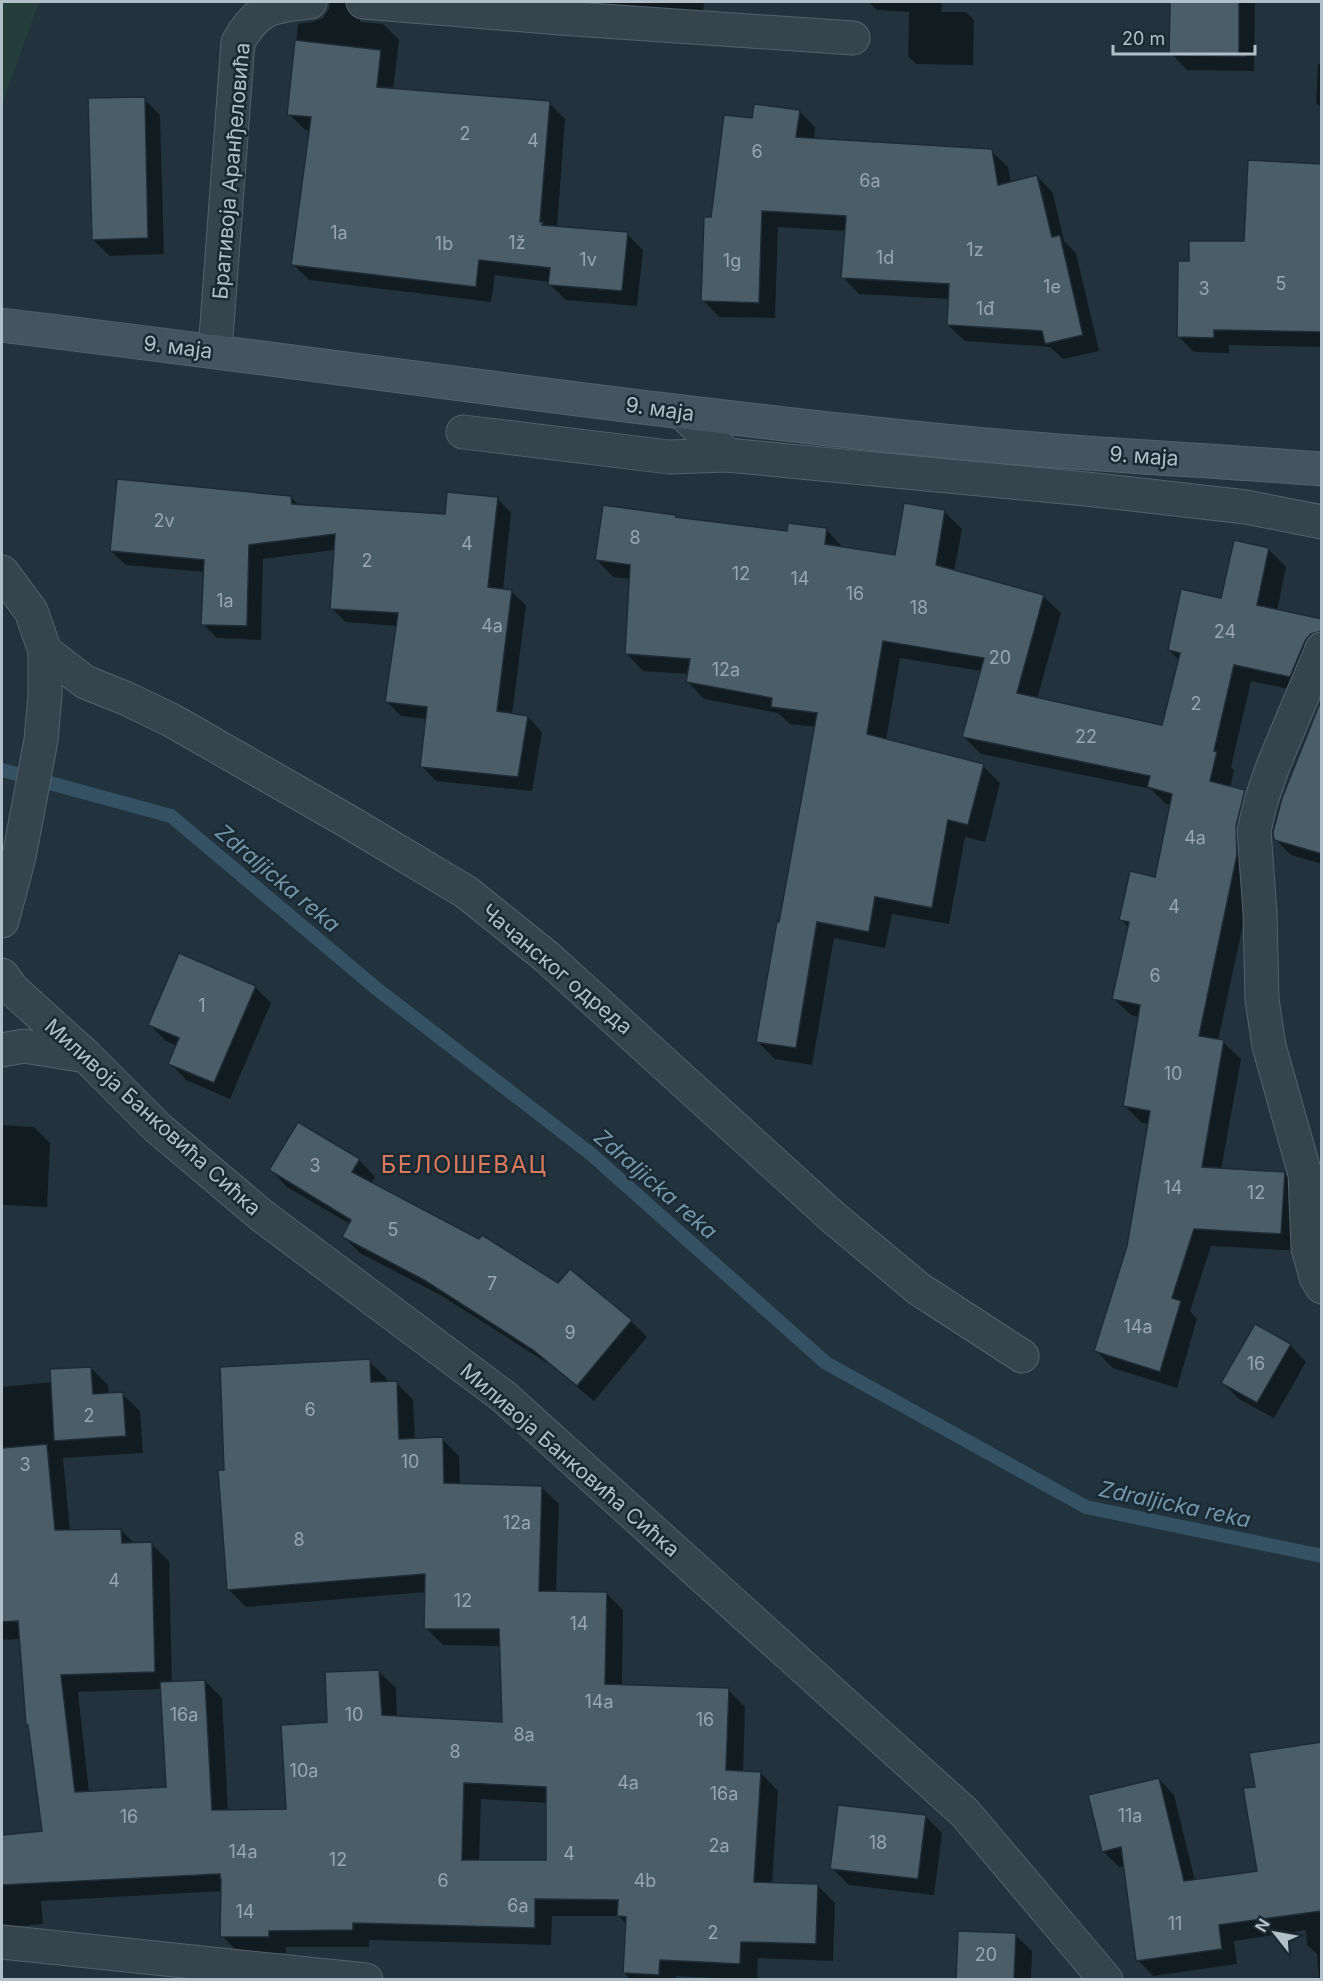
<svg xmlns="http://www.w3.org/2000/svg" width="1323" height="1981" viewBox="0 0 1323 1981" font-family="Inter,sans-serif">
	<rect width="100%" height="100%" fill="#22333d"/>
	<polygon fill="#243e3b" points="2,2 39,2 2,104"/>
	<g fill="#0007" fill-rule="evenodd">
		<polygon points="330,2 370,2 360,16 360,22 383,24 399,40 393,90 549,103 565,119 557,227 627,234 643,250 637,306 566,300 550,285 550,282 495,275 491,302 309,280 293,264 310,131 305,130 289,114 298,24 313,22 323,18 329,9"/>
		<polygon points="479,2 704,2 703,23"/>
		<polygon points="868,2 942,2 941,12 966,12 974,20 973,65 916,64 908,56 909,12 877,10"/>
		<path d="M1171 2H1255L1254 71 1187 70 1171 53ZM1185 53 1246 54V57L1185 56Z"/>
		<polygon points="1320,2 1322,2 1322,108 1316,103 1318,64 1320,64"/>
		<polygon points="144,99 160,115 164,254 110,256 93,240"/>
		<polygon points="799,111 815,127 814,140 991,151 1008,167 1011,183 1037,176 1053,193 1064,241 1076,253 1099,351 1063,359 1050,347 965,341 948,325 950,299 859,294 843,277 846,231 778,227 775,318 719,317 703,300 712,218 754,119"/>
		<polygon points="1322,186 1322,347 1229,345 1229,353 1194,352 1178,336 1191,263 1245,243"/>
		<polygon points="291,497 299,506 446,516 497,498 511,513 503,590 511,591 526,605 512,715 528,717 542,732 532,791 436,781 422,766 427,719 401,716 387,702 398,626 346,622 331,608 335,550 263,559 261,640 217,638 203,624 205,572 126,565 111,551"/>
		<polygon points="905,505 945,512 962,529 954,572 1043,596 1061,613 1037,699 1163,726 1179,660 1169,650 1222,600 1235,542 1269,550 1286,567 1277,611 1303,646 1320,663 1307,693 1251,681 1231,767 1234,770 1230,787 1244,791 1262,808 1254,873 1218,1041 1223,1042 1241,1059 1221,1170 1284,1173 1301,1190 1305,1251 1211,1246 1190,1311 1197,1319 1177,1388 1113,1368 1096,1351 1128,1246 1150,1124 1142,1123 1124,1105 1139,1017 1131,1015 1113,998 1129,928 1121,919 1156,878 1171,805 1166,804 1151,789 981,754 964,737 982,671 900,658 886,740 983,766 1000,783 985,842 965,837 949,924 892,914 885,948 834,938 812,1065 775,1059 758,1042 816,727 790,724 778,713 704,699 687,681 689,674 643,671 626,653 631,579 613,577 596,559 678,519 788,532 826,529 843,548 896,557"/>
		<polygon points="1322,704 1322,864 1291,855 1275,839 1283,798"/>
		<polygon points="255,987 271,1003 230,1099 186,1080 170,1063 177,1046 166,1041 150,1025"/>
		<polygon points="2,1125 34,1127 50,1143 47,1207 4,1205 2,1203"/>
		<polygon points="359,1160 375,1177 371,1184 558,1285 631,1321 647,1337 594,1401 552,1366 442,1296 360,1253 344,1237 350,1224 287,1187 271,1170"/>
		<polygon points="1290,1345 1306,1362 1274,1418 1239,1399 1223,1383"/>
		<path d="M369 1361 386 1378 387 1383 396 1382 413 1400 415 1440 442 1439 459 1456 460 1485 541 1487 559 1504 556 1592 606 1593 623 1610 622 1687 728 1690 745 1707 743 1772 761 1773 778 1791 772 1884 818 1886 835 1903 833 1961 758 1958 757 1980 676 1976V1980H631L624 1973 627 1925 619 1916H552L551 1945 369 1940V1947H286V1953H239L222 1936 223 1891 41 1901 43 1924 2 1928V1836L44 1832 21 1639 2 1640V1387L52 1382 91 1368 108 1385 109 1395 122 1394 140 1411 143 1453 63 1458 70 1531 121 1530 135 1544H151L169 1561 172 1683 205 1681 222 1698 228 1811 287 1810 329 1724 378 1671 396 1688 397 1718 503 1723 501 1646 443 1645 426 1628V1592L246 1607 229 1590 226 1471ZM162 1689 167 1789 89 1793 78 1692ZM481 1799 548 1803V1861H479Z"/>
		<polygon points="1322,1747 1322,1980 1319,1980 1317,1954 1307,1945 1306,1930 1234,1941 1237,1964 1153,1976 1138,1960 1125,1866 1119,1867 1103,1851 1159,1779 1174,1795 1195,1881 1258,1872 1256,1788"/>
		<polygon points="926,1817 942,1833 934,1895 849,1885 832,1868"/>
		<polygon points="1015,1935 1032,1951 1031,1978 1072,1980 958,1980"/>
	</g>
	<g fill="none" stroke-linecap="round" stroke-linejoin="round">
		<polyline stroke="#355264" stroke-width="14" points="2,770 171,816 377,989 591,1154 826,1363 1086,1507 1322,1556"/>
	</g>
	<g fill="#4b5d68" stroke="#1d2b34" stroke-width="1.5" fill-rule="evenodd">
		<polygon points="1170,2 1239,2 1239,55 1169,54"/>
		<polygon points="295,40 381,50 377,87 550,101 540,222 543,222 542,225 628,232 622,291 548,285 550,268 479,260 476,287 291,265 311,117 287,115"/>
		<polygon points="145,97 148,238 92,240 88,98"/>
		<polygon points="754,104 800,110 796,137 992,149 998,185 1037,175 1052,237 1060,235 1083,335 1045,344 1042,331 947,325 949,284 841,278 846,216 762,211 759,303 701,301 704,217 711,217 724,115 752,118"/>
		<polygon points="1248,160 1322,164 1322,332 1214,330 1214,338 1177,337 1178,261 1189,261 1189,241 1244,241"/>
		<polygon points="117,479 291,496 292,504 445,514 447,492 498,497 488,587 512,590 497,711 528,716 518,777 420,767 427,707 385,702 398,613 330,609 335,534 249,545 247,626 201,625 204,560 110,551"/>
		<polygon points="904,503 945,510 936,565 1044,595 1017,693 1162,725 1180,653 1168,650 1181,589 1221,598 1234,540 1269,548 1257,605 1322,619 1322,631 1311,634 1305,641 1290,677 1234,665 1214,751 1217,752 1210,781 1245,790 1236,826 1237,855 1199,1036 1224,1040 1202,1167 1285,1172 1281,1234 1194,1229 1172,1298 1181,1301 1160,1372 1094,1351 1127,1246 1150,1111 1123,1106 1140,1005 1112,999 1129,922 1119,920 1130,871 1155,877 1172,794 1147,787 1150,776 962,737 984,658 883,641 867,734 984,764 968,825 948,820 932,908 875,897 869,932 817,922 796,1048 756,1042 777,921 779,922 817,713 771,707 772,698 686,682 690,659 625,654 630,565 595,560 603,505 676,515 676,517 787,531 788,523 827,528 825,544 895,555"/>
		<polygon points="1319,705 1322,706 1322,854 1274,840 1273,832 1282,798"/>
		<polygon points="179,953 256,986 214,1083 168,1064 179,1038 148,1025"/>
		<polygon points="298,1122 360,1159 352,1172 479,1239 482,1235 558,1283 570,1269 632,1320 577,1386 533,1350 424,1280 342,1237 351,1220 269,1170"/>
		<polygon points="1255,1324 1291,1344 1257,1403 1221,1383"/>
		<path d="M370 1359 371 1382 397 1381 399 1439 443 1437 444 1483 542 1486 539 1591 607 1592 605 1684 729 1688 726 1770 761 1772 754 1882 818 1884 816 1944 741 1942 740 1964 660 1960 659 1975 623 1973 626 1917 617 1916 618 1900 535 1899V1928L353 1923V1930L269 1931V1937H220L221 1879H220V1874L2 1885V1835L42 1831 28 1725H26L18 1621 2 1622V1448L47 1444 55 1530 121 1529 122 1543 152 1542 155 1672 61 1675 75 1792 166 1787 160 1682 205 1680 212 1810 286 1809 281 1725 327 1722 325 1672 379 1670 382 1715 502 1722 499 1629H424L425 1574 227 1590 218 1470H224L220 1367ZM464 1783 546 1787V1860H462Z"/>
		<polygon points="91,1367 93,1394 123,1392 126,1436 54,1441 50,1369"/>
		<polygon points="1322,1742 1322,1911 1219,1925 1222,1949 1136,1961 1121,1847 1102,1852 1088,1795 1159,1778 1184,1881 1257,1871 1243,1788 1255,1787 1249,1753"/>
		<polygon points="838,1805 926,1815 918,1879 830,1869"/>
		<polygon points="958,1931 1016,1933 1014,1980 956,1980"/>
	</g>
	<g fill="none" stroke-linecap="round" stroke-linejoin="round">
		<g stroke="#54626b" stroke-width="35">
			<g id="minor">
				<polyline points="363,2 560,18 853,38"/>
				<path d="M215 351 238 42C259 6 271 7 310 2"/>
				<polyline points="682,412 727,455 1096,490 1246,507 1322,522"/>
				<polyline points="463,432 669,457 727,455"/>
				<polyline points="1322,649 1273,766 1261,801 1254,830 1260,913 1262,1000 1269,1046 1305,1174 1308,1248 1316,1277 1322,1287"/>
				<polyline points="45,651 85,682 125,698 171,720 349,822 466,892 547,957 835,1219 919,1289 1022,1356"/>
				<polyline points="2,1942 366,1980"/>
			</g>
		</g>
		<g stroke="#54626b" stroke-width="35">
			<g id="tertiary">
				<polyline points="2,572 31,611 45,651 45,695 41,740 19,857 2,921"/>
				<polyline points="2,975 12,989 86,1056 158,1128 261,1215 503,1396 965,1813 1106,1980"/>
				<polyline points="2,1050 24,1046 86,1056"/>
			</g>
		</g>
		<g stroke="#54626b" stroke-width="35">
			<path id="secondary" d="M2 325C326 364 650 413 975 444 1090 455 1206 460 1322 469"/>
		</g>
		<use href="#minor" stroke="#36444d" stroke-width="33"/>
		<use href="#tertiary" stroke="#36444d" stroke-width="33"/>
		<use href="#secondary" stroke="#445460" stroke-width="33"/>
	</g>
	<g text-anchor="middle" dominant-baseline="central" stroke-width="5" stroke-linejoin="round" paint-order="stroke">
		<g font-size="18" fill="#98a6b0">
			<text x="465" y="133">2</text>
			<text x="533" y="140">4</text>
			<text x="757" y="151">6</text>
			<text x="870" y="180">6a</text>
			<text x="339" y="232">1a</text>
			<text x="517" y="242">1ž</text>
			<text x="444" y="243">1b</text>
			<text x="975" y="249">1z</text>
			<text x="885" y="257">1d</text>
			<text x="588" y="259">1v</text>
			<text x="732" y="260">1g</text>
			<text x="1281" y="283">5</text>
			<text x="1052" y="286">1e</text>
			<text x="1204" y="288">3</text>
			<text x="985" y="308">1đ</text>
			<text x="164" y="520">2v</text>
			<text x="635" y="537">8</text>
			<text x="467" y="543">4</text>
			<text x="367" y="560">2</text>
			<text x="741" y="573">12</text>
			<text x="800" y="578">14</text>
			<text x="855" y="593">16</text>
			<text x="225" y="600">1a</text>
			<text x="919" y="607">18</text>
			<text x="492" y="625">4a</text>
			<text x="1225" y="631">24</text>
			<text x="1000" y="657">20</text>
			<text x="726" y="669">12a</text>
			<text x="1196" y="703">2</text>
			<text x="1086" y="736">22</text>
			<text x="1195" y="837">4a</text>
			<text x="1174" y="906">4</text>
			<text x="1155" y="975">6</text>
			<text x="202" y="1005">1</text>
			<text x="1173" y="1073">10</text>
			<text x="315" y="1165">3</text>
			<text x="1173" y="1187">14</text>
			<text x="1256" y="1192">12</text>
			<text x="393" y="1229">5</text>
			<text x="492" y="1283">7</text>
			<text x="1138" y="1326">14a</text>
			<text x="570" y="1332">9</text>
			<text x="1256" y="1363">16</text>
			<text x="310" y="1409">6</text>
			<text x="89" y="1415">2</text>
			<text x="410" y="1461">10</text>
			<text x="25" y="1464">3</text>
			<text x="517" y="1522">12a</text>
			<text x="299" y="1539">8</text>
			<text x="114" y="1580">4</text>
			<text x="463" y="1600">12</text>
			<text x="579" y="1623">14</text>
			<text x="599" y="1701">14a</text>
			<text x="184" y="1714">16a</text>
			<text x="354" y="1714">10</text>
			<text x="705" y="1719">16</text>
			<text x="524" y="1734">8a</text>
			<text x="455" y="1751">8</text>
			<text x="304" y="1770">10a</text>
			<text x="628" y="1782">4a</text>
			<text x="724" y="1793">16a</text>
			<text x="1130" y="1815">11a</text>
			<text x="129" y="1816">16</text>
			<text x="878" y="1842">18</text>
			<text x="719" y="1845">2a</text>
			<text x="243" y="1851">14a</text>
			<text x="569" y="1853">4</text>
			<text x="338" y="1859">12</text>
			<text x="443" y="1880">6</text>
			<text x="645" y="1880">4b</text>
			<text x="518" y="1905">6a</text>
			<text x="245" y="1911">14</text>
			<text x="1175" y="1923">11</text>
			<text x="713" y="1932">2</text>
			<text x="986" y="1954">20</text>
		</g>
		<g font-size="21" fill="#b2bfc8" stroke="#1b2932">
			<text transform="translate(231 171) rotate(-85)">Бративоја Аранђеловића</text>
			<text transform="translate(178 347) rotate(7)">9. маја</text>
			<text transform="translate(660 409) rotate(8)">9. маја</text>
			<text transform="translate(1144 456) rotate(4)">9. маја</text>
			<text transform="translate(557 969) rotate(40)">Чачанског одреда</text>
			<text transform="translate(153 1117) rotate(42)">Миливоја Банковића Сићка</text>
			<text transform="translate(570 1460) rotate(41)">Миливоја Банковића Сићка</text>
		</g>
		<g font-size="22" font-style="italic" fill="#7196ac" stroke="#1b2932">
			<text transform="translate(278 878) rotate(40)">Zdraljicka reka</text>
			<text transform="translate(656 1184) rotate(41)">Zdraljicka reka</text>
			<text transform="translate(1175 1504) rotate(12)">Zdraljicka reka</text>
		</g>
		<g font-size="24" letter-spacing="1.5" fill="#d77a5e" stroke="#1b2932">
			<text x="464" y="1164">БЕЛОШЕВАЦ</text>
		</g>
	</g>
	<rect width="1323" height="1981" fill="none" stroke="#b2bfc8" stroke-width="6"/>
	<g transform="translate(1275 1933) rotate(301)" stroke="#1b2932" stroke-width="4.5" paint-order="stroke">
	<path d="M0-4.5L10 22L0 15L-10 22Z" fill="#b2bfc8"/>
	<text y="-9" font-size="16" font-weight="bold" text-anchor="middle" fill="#b2bfc8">N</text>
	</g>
	<path d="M1113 45v9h142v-9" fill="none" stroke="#b2bfc8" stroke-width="3"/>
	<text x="1122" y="45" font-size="18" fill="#b2bfc8" stroke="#1b2932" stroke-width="4.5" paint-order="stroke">20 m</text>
</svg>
